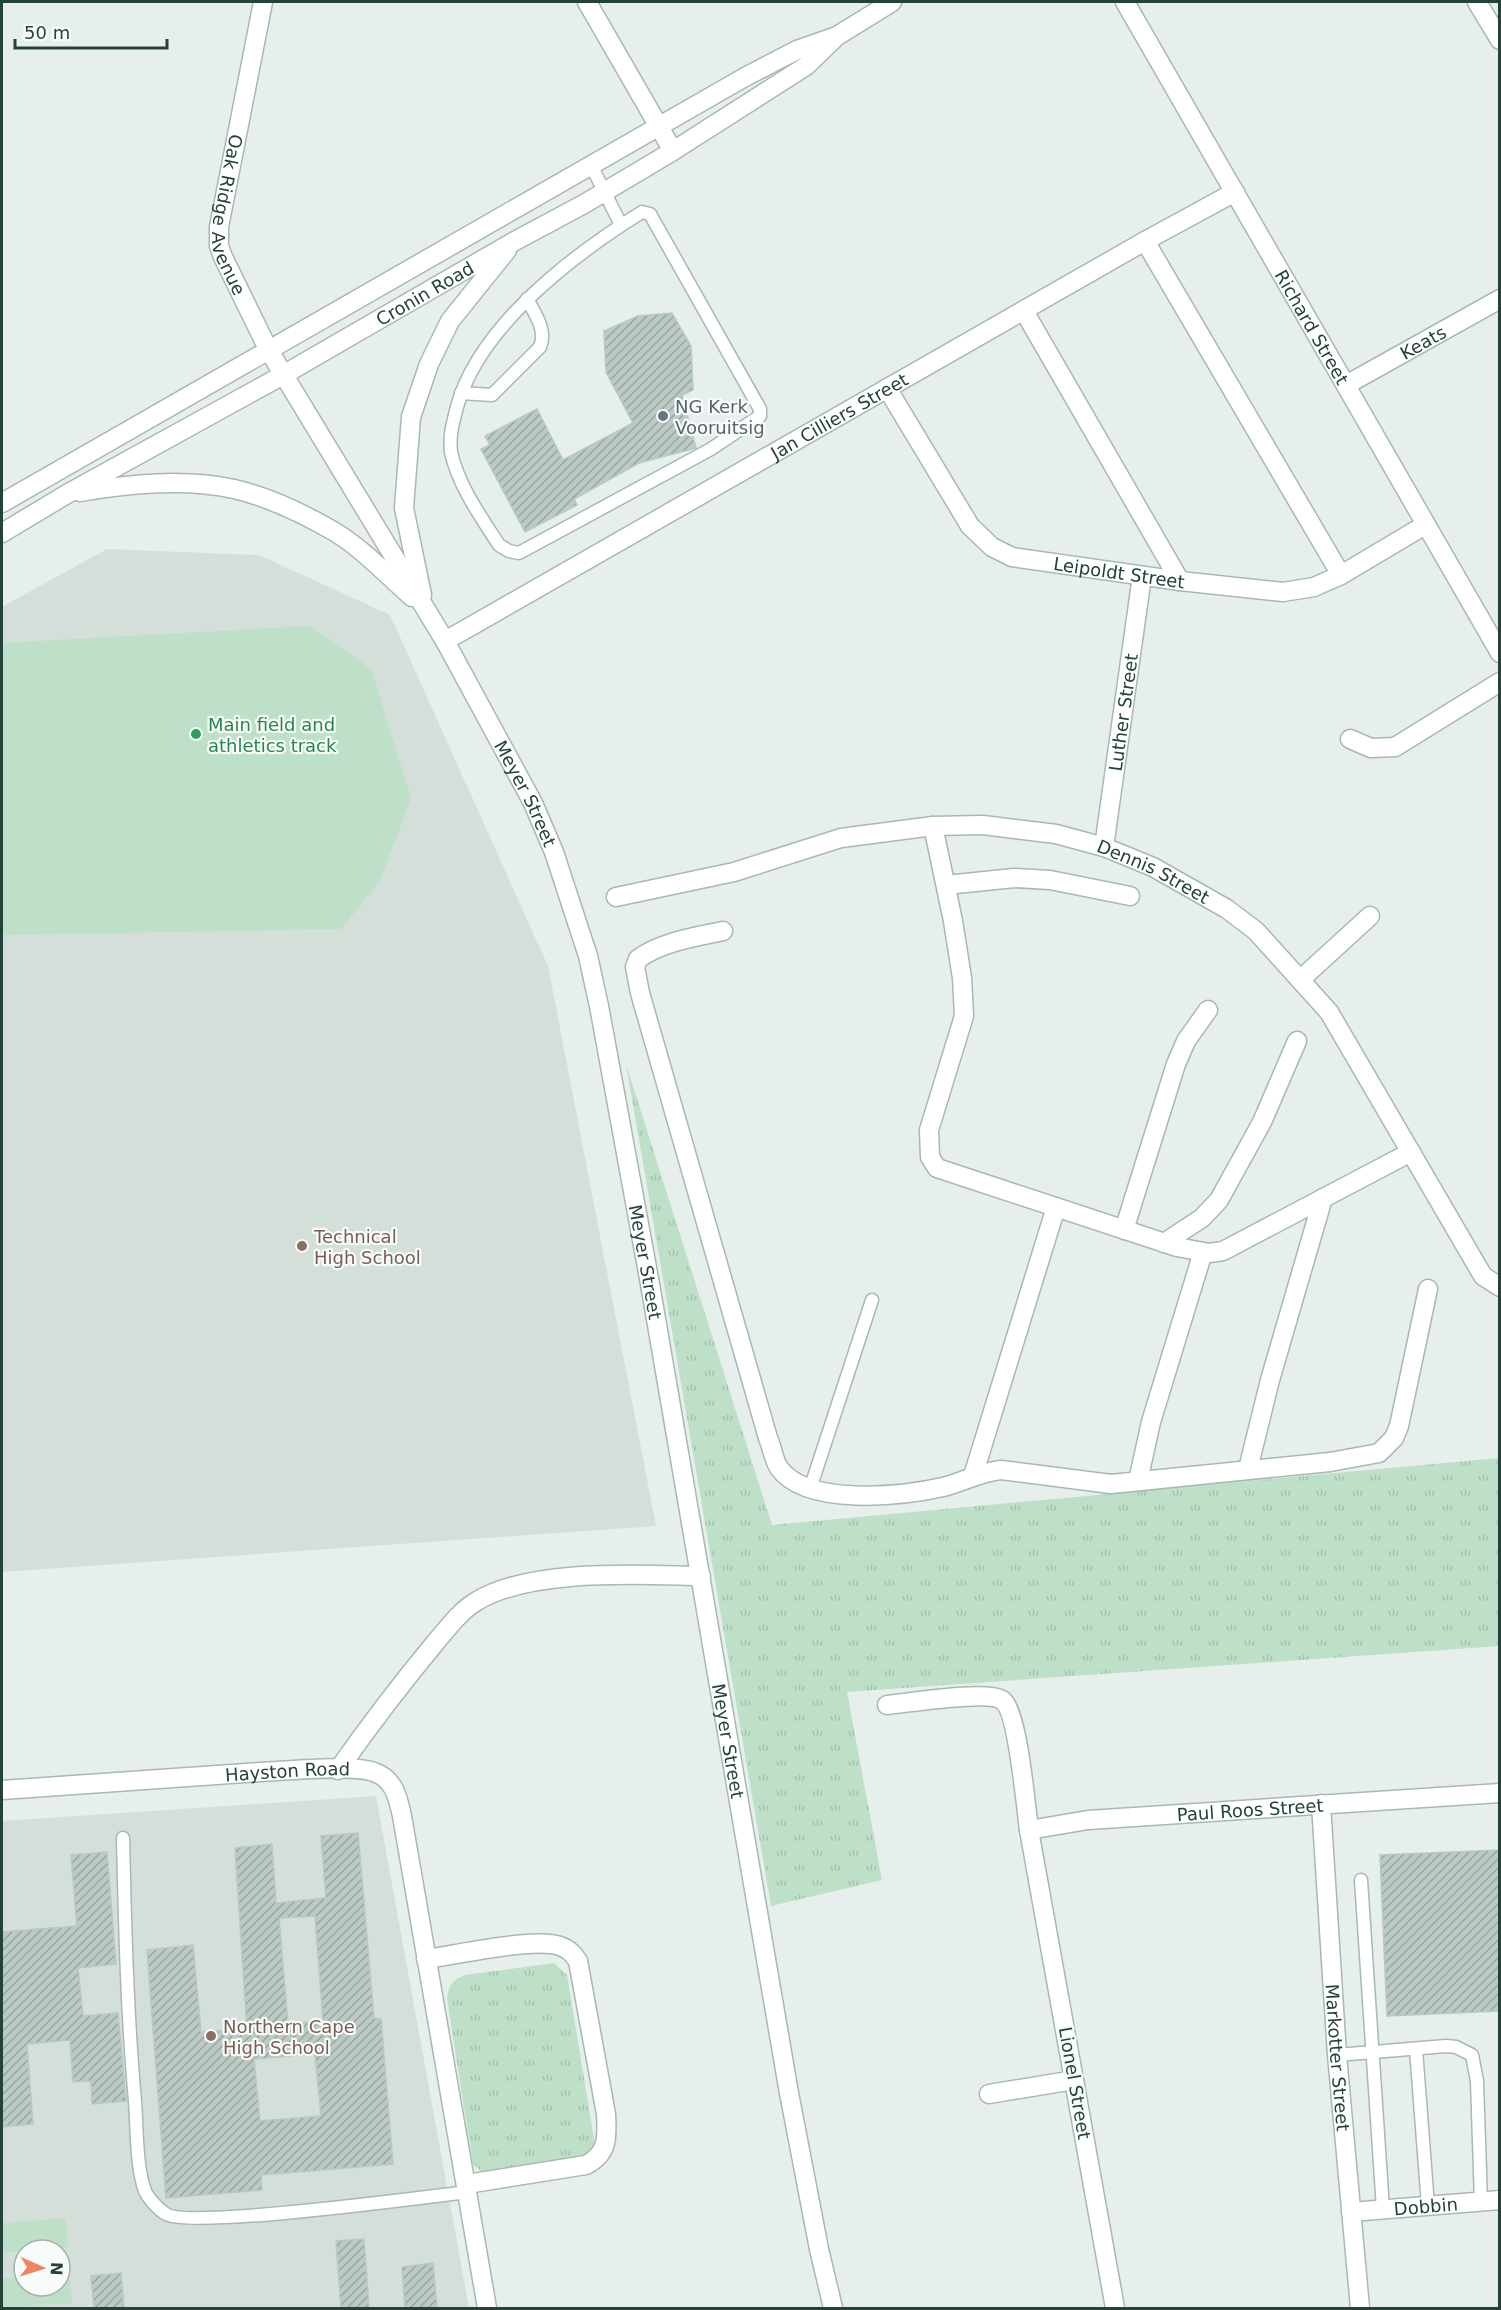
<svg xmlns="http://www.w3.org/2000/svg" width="1501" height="2310" viewBox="0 0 1501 2310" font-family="'DejaVu Sans',sans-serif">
	<defs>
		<pattern id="grass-tufts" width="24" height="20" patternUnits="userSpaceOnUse" patternTransform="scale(1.5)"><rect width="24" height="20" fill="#bfe0c8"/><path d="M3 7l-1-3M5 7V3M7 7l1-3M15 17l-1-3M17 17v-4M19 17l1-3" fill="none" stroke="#a4c1ad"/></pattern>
		<pattern id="building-hatch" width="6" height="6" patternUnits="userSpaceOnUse" patternTransform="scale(1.5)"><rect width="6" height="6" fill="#bbcac4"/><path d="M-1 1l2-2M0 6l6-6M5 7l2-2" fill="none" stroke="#98a6a0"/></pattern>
	</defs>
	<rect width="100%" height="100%" fill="#e6efeb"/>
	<g fill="#d4dfda" fill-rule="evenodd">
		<polygon points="107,549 259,555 390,615 548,966 656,1526 2,1572 2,607"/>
		<path d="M376 1796 469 2308H2V1821ZM24 2250H60V2286H24Z"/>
	</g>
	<g fill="url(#grass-tufts)">
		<polygon points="626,1064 772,1525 1499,1458 1499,1646 847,1692 882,1880 771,1906"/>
		<path d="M554 1963 567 1975 596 2151 592 2162 483 2173 473 2164 447 1999C449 1985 452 1980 465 1975Z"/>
	</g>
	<g fill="#bfe0c8">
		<polygon points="310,626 371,669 411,798 380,881 341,929 2,935 2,643"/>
		<polygon points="66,2218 68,2248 2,2253 2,2223"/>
		<polygon points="60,2273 69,2273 72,2303 2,2308 2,2278 24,2276 24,2286 60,2286"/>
	</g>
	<g fill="url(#building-hatch)" stroke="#b8c9c2" stroke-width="1.5" fill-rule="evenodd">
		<polygon points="672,313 691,346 693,390 682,395 696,448 639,463 574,499 577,505 525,532 481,449 490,445 485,436 537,409 563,460 633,423 606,372 604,331 638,316"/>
		<path d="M358 1833 374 2018 381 2019 393 2164 261 2175 262 2190 166 2198 147 1950 193 1945 201 2032 247 2029 235 1848 272 1844 276 1903 326 1898 321 1836ZM315 1916 323 2021 288 2024 279 1918ZM315 2054 321 2116 260 2121 254 2059Z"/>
		<polygon points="1500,1850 1500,2011 1387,2016 1380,1855"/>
		<polygon points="107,1852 116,1964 78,1968 83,2016 118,2013 126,2101 92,2104 91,2081 73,2082 70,2040 27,2044 33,2124 2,2127 2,1932 77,1926 71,1855"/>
		<polygon points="364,2239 369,2308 341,2308 336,2241"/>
		<polygon points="433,2263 437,2308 405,2308 402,2267"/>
		<polygon points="121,2273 124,2308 94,2308 91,2276"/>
	</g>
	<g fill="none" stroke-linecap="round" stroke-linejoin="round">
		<g stroke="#a8b8b2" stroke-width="15">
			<g id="service">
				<polyline points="591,165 621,225"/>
				<path d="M642 212 650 214 760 409V416L711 449 519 553 509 551 499 545C481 517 458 485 451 452 449 436 453 422 457 407 479 326 573 255 642 212Z"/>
				<path d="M461 393 492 395 540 347C547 330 535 314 527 299"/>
				<polyline points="810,1489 872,1300"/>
				<path d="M123 1838C125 1926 127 2013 135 2101 137 2127 136 2167 145 2191 148 2198 159 2210 166 2214 190 2229 425 2197 468 2192"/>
				<polyline points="1361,1880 1383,2209"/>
				<polyline points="1416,2049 1428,2206"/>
				<polyline points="1337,2055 1446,2046 1456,2047 1472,2055 1477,2081 1481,2202"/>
			</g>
		</g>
		<g stroke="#a8b8b2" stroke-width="21">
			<g id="minor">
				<path id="s1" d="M263 2 219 227V246L223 257 268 349"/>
				<polyline points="587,2 673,151"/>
				<path id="s2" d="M1125 2 1500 653"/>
				<polyline points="1477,2 1500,40"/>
				<polyline points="1145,241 1341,575"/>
				<polyline points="1024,311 1180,581"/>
				<path id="s3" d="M1346 385 1500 299"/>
				<path id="s4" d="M887 388 970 526 992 547 1012 557 1180 581 1283 592 1314 587 1341 575 1425 525"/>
				<path id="s5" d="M445 641 1145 241 1235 192"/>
				<polyline points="1350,739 1371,748 1395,747 1500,682"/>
				<polyline points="933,826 953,921 962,978 964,1016 929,1130 930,1157 937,1168 1177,1247 1209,1253 1223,1251 1411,1152"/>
				<path id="s6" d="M1104 847 1142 576"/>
				<polyline points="946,885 1014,878 1050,880 1130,896"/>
				<path id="s7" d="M616 897 734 872 841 838 933 826 983 825 1056 834 1104 847 1153 867 1227 909 1256 931 1329 1012 1483 1276 1500 1287"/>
				<path d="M723 931C695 937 661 942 638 959L635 967 640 993 768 1438C772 1447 774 1461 779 1468 807 1507 903 1496 943 1487 963 1482 980 1472 1001 1470L1111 1484 1330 1462 1379 1453 1394 1438 1399 1426 1428 1289"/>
				<polyline points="1301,979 1370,916"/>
				<polyline points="1124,1230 1176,1064 1186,1041 1208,1010"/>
				<polyline points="1164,1243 1202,1218 1219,1200 1262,1122 1297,1041"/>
				<polyline points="1248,1469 1270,1380 1323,1198"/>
				<polyline points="973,1476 1056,1207"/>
				<polyline points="1138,1481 1151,1422 1203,1252"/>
				<path d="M887 1705C909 1703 987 1690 1002 1700 1018 1710 1026 1809 1029 1830"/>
				<path d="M338 1770C369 1726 401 1684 435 1643 447 1629 461 1610 477 1601 532 1568 638 1575 701 1576"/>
				<path id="s8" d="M2 1790C88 1784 174 1778 260 1772 285 1771 353 1764 374 1772 394 1779 398 1797 402 1816L487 2308"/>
				<path id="s9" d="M1321 1804 1337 2055 1360 2308"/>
				<path d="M426 1959C456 1955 535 1937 560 1946 569 1949 573 1954 578 1961L606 2114C607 2137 609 2153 586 2165L467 2184"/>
				<polyline points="989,2094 1074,2080"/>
				<path id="s10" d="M1351 2212 1500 2200"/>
				<path id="s11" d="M1115 2308 1029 1830 1088 1820 1500 1793"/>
			</g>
		</g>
		<g stroke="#a8b8b2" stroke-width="21">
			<g id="tertiary">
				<path id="s12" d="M268 349 445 641 533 803 554 852 588 956 599 1006 650 1284 789 2093 819 2249 833 2308"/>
				<path d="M80 492C129 484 185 478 234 489 269 497 304 514 335 532 363 549 387 575 412 597"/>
				<polyline points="2,503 745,77 797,50 837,36 892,2"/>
				<path id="s13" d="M2 533 67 494 283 375 513 242 584 204 673 151 806 66 834 39"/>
				<polyline points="422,595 404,508 411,417 429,364 450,321 507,250"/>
			</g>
		</g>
		<use href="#service" stroke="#fff" stroke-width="12"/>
		<use href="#minor" stroke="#fff" stroke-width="18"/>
		<use href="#tertiary" stroke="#fff" stroke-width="18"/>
	</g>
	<circle fill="#6b7280" stroke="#f7fbf9" stroke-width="2" cx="663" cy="416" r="6"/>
	<circle fill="#2e9e5b" stroke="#f7fbf9" stroke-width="2" cx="196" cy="734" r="6"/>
	<g fill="#8d6e63" stroke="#f7fbf9" stroke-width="2">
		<circle cx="302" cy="1246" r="6"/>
		<circle cx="211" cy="2036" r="6"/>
	</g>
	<g text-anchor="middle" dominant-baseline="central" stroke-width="4.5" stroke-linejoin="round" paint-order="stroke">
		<g font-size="18" fill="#24423a" stroke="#f7fbf9">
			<text stroke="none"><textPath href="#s1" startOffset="218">Oak Ridge Avenue</textPath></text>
			<text stroke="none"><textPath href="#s13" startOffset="486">Cronin Road</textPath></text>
			<text stroke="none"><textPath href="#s2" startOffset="375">Richard Street</textPath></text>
			<text stroke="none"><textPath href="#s3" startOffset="88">Keats</textPath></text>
			<text stroke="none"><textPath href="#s5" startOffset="454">Jan Cilliers Street</textPath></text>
			<text stroke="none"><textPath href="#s4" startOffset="322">Leipoldt Street</textPath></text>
			<text stroke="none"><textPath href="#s6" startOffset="136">Luther Street</textPath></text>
			<text stroke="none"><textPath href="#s12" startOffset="514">Meyer Street</textPath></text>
			<text stroke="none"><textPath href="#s7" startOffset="554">Dennis Street</textPath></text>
			<text stroke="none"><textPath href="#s12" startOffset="1000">Meyer Street</textPath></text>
			<text stroke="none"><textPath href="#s12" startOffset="1486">Meyer Street</textPath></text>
			<text stroke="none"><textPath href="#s8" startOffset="286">Hayston Road</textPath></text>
			<text stroke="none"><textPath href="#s11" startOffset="708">Paul Roos Street</textPath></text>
			<text stroke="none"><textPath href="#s9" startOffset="254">Markotter Street</textPath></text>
			<text transform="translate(1075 2083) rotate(80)">Lionel Street</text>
			<text stroke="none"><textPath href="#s10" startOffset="75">Dobbin</textPath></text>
		</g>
		<g font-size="18" fill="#5b616d" stroke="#f7fbf9" text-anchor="start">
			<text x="675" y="406">NG Kerk<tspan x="675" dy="21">Vooruitsig</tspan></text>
		</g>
		<g font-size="18" fill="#27864d" stroke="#f7fbf9" text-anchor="start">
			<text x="208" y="724">Main field and<tspan x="208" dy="21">athletics track</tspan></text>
		</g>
		<g font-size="18" fill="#785e54" stroke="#f7fbf9" text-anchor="start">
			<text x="314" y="1236">Technical<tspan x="314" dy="21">High School</tspan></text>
			<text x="223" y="2026">Northern Cape<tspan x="223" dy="21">High School</tspan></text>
		</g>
	</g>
	<rect width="1501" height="2310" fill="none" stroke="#24423a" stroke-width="6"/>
	<g transform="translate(42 2268) rotate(93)"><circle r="28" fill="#f7fbf9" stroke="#a3b1ad" stroke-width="1.5"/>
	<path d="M0-4.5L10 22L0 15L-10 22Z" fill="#f4845f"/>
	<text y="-9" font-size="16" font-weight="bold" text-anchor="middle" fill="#24423a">N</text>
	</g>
	<path d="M15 39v9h152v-9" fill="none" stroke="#24423a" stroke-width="3"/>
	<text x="24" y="39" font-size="18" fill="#24423a" stroke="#f7fbf9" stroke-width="4.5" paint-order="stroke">50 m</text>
</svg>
